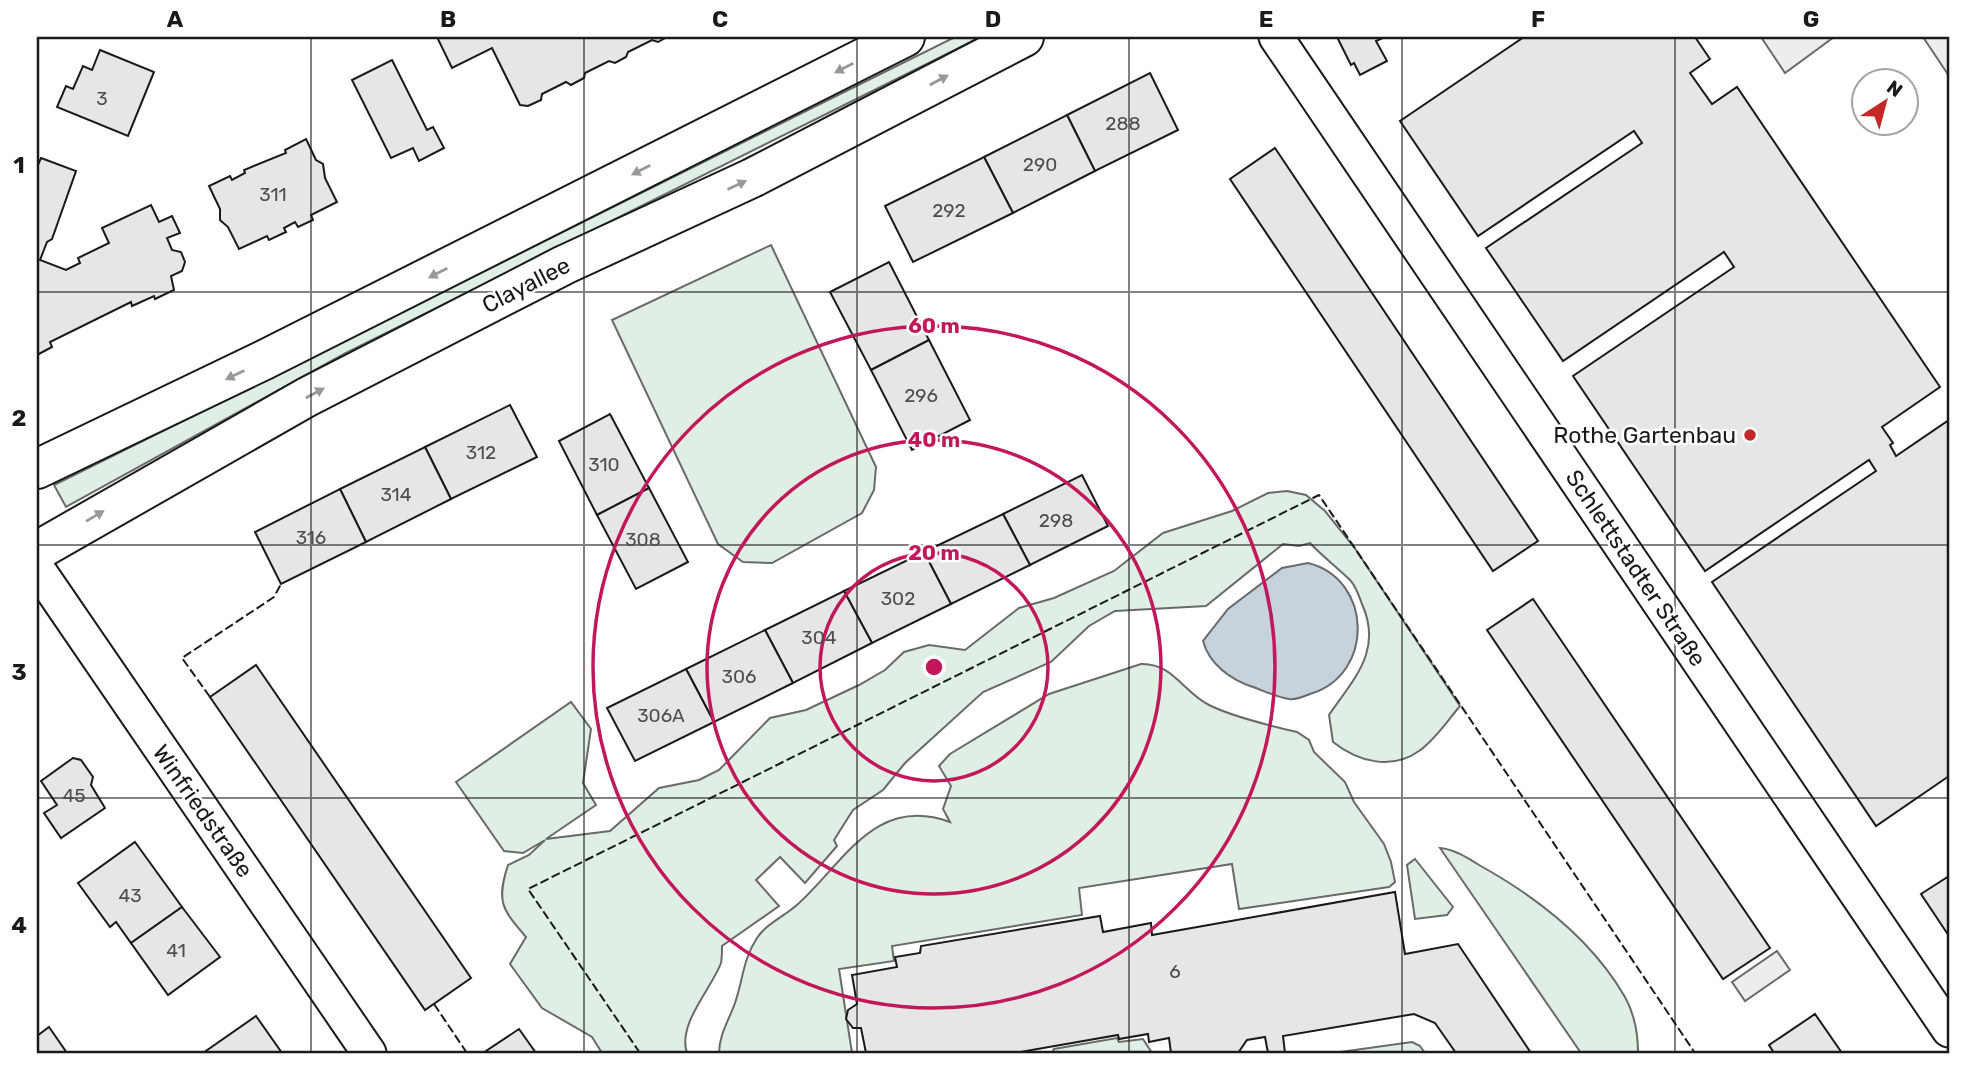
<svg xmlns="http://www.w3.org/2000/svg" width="1986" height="1090" viewBox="0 0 1986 1090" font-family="Rubik,sans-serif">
	<rect width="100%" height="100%" fill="#fff"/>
	<g fill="#e0efe3" stroke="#6a6a6a" stroke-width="2">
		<polygon points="955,37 981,37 344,354 66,507 54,485"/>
		<polygon points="771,245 876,467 874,490 862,513 772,563 743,562 718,544 612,320"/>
		<path d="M1287 491 1306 495 1325 511 1354 547 1460 706C1448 720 1435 740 1419 751 1391 771 1357 761 1333 742L1329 715C1354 678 1383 651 1362 604 1359 596 1356 586 1350 580 1337 567 1323 557 1310 543L1299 546 1283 544 1206 606 1115 611 1089 626 1051 662 983 692 905 763 883 790 853 810 834 840 837 846 805 883 780 857 756 880 779 906 722 946C722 951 722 958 721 963 712 988 677 1024 687 1053H602L592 1037 542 1008 510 964 526 937C502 909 496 902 508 865L529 855 545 840 523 853 504 851 456 782 571 702 591 729 583 783 596 805 546 839 610 831 659 788 699 780 719 770 770 718 806 710 859 685 885 670 904 652 929 645 965 650 1019 608 1054 598 1114 571 1163 533 1232 511 1268 493Z"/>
		<path d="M1141 664C1173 663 1183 692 1209 705 1233 717 1271 726 1297 732L1309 740 1314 752 1345 782 1354 802 1384 844 1391 862 1395 882 1389 887 1239 909 1232 864 1079 888 1082 915 892 946 894 961 839 969 852 1053H719C719 1035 729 1020 735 1003 743 980 743 959 757 938 767 923 785 916 798 904 843 864 875 794 950 822L943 809 951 786 939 766 950 754 1049 694Z"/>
		<path d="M1440 848C1454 849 1468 858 1479 865 1535 896 1592 940 1625 997 1635 1015 1638 1033 1638 1053H1581Z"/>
		<polygon points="1415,859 1453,907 1447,915 1415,919 1407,865"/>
		<polygon points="1117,1038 1119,1042 1143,1039 1152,1053 1052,1053 1054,1049"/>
		<polygon points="1412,1042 1420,1046 1425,1053 1333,1053"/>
	</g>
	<g fill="#ededed" stroke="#6a6a6a" stroke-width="2">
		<polygon points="1761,37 1834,37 1785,73"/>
		<polygon points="1923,37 1949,37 1949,71 1947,73"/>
		<polygon points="1777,951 1790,970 1745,1001 1732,982"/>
	</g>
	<path fill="#c6d2dc" stroke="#6a6a6a" stroke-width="2" d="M1308 563C1373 579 1375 675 1310 694 1303 697 1296 700 1289 699 1277 697 1264 691 1253 687 1231 680 1209 664 1203 641L1228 609 1282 568Z"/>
	<g fill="#e6e6e6" stroke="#1a1a1a" stroke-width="2">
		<polygon points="437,37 667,37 658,42 652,40 628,52 626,57 615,63 609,61 585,73 584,78 571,85 566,82 542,94 541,100 528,106 520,105 492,48 452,68"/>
		<polygon points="1337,37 1385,37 1376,41 1387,61 1360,75 1354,63 1351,65"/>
		<polygon points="1524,37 1695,37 1710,59 1690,73 1712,104 1737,87 1940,387 1882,427 1893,443 1890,445 1896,456 1949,420 1949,776 1876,826 1712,582 1876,471 1869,460 1705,571 1573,376 1734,267 1724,252 1563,361 1486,248 1642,143 1634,131 1478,236 1400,121"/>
		<polygon points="100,50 154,72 128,136 57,107 66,86 73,89 83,66 92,70"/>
		<polygon points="392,60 427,130 433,127 444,148 419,161 413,148 391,158 352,80"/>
		<polygon points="1150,73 1178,130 1095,171 1067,115"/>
		<polygon points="1067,115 1095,171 1013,213 984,157"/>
		<polygon points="306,139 316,160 323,164 325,178 337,202 311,215 313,220 298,227 295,222 284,228 286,232 269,240 267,236 239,249 228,227 220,220 220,209 209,186 230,176 232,180 245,173 244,170 286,153 285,150"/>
		<polygon points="1275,148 1538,541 1493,571 1230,179"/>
		<polygon points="984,157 1013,213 913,262 885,206"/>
		<polygon points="41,158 76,171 52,239 47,242 40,260 66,270 80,263 78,258 109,243 102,228 151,205 159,222 172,216 180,233 167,238 172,250 181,252 185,262 182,271 171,276 174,290 155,299 154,296 132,306 131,302 50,342 52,347 37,355 37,167"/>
		<polygon points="889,262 929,340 871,370 830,292"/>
		<polygon points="929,340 970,420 912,450 871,370"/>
		<polygon points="510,405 537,457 451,499 425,447"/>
		<polygon points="610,414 649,488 597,515 559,441"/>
		<polygon points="425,447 451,499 366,542 340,489"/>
		<polygon points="1082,475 1108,526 1030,565 1003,514"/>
		<polygon points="649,488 688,562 636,589 597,515"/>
		<polygon points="340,489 366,542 281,584 255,532"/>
		<polygon points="1003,514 1030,565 951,604 924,552"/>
		<polygon points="924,552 951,604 872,643 844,591"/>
		<polygon points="844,591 872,643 793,683 765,630"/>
		<polygon points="1533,599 1770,948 1723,979 1487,630"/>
		<polygon points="765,630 793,683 714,722 686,669"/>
		<polygon points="256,665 471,978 425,1010 210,697"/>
		<polygon points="686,669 714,722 635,761 607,708"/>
		<polygon points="73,758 81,760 93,777 91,785 105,808 61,838 44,813 57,805 41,781"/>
		<polygon points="135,842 182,907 131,943 116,922 110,927 78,883"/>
		<polygon points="1949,876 1949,936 1921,894"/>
		<polygon points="1395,892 1405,954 1458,944 1531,1053 1456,1053 1435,1023 1414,1014 1283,1036 1285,1053 1268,1053 1265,1037 1247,1040 1238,1053 1171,1053 1169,1038 1149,1042 1148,1034 1119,1039 1118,1035 1015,1053 866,1053 861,1028 853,1028 846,1019 848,1010 857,1004 852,975 897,967 895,957 920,953 921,946 1100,916 1103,932 1151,923 1152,935"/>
		<polygon points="182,907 220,957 168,995 131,943"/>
		<polygon points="1815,1014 1842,1053 1774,1053 1769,1045"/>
		<polygon points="256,1016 282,1053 203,1053"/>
		<polygon points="49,1027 67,1053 37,1053 37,1036"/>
		<polygon points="519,1029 536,1053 483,1053"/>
	</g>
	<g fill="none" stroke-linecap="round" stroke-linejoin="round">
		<g stroke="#1a1a1a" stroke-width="37">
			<g id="minor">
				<polyline points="1276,37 1949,1030"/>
				<polyline points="37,568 369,1053"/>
			</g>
		</g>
		<g stroke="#1a1a1a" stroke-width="42">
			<g id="secondary">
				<polyline points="37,469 264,360 905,37"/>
				<polyline points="37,551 307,397 564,265 752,178 1024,37"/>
			</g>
		</g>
		<use href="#minor" stroke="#fff" stroke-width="33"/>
		<use href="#secondary" stroke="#fff" stroke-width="38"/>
		<g stroke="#1a1a1a" stroke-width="2" stroke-dasharray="9 3.5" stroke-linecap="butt">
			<polyline points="210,697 182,658 274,597 281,584"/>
			<polyline points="434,1004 467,1053"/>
			<polyline points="640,1053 528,889 1319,495 1695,1053"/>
		</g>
	</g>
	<defs><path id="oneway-solid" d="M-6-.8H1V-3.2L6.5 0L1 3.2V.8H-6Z" transform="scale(1.75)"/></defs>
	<g fill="#989898">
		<use href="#oneway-solid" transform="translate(844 68) rotate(153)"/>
		<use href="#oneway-solid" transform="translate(939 80) rotate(-28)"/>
		<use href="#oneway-solid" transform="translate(641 170) rotate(153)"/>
		<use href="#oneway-solid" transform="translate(737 185) rotate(-25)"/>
		<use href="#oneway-solid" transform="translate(438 273) rotate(153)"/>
		<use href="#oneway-solid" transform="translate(235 375) rotate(154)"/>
		<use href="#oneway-solid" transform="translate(315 393) rotate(-28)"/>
		<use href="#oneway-solid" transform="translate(95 516) rotate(-31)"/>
	</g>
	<path fill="none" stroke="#1a1a1a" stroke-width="2" stroke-opacity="0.55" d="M311 37V1053M584 37V1053M857 37V1053M1129 37V1053M1402 37V1053M1675 37V1053M37 292H1949M37 545H1949M37 798H1949"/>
	<g fill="none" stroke="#c2185b" stroke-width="3.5">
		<circle cx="934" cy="667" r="114"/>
		<circle cx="934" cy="667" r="227"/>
		<circle cx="934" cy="667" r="341"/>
	</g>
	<circle fill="#c62828" stroke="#fff" stroke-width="2.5" cx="1750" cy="435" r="7"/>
	<g text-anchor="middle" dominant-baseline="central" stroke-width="5" stroke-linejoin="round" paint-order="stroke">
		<g font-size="19" fill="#4d4d4d">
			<text x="102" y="98">3</text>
			<text x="1123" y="123">288</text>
			<text x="1040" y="164">290</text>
			<text x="273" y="194">311</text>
			<text x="949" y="210">292</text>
			<text x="921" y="395">296</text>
			<text x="481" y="452">312</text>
			<text x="604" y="464">310</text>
			<text x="396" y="494">314</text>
			<text x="1056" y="520">298</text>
			<text x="311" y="537">316</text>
			<text x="643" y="539">308</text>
			<text x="898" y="598">302</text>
			<text x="819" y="637">304</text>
			<text x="739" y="676">306</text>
			<text x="661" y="715">306A</text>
			<text x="74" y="795">45</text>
			<text x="130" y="895">43</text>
			<text x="176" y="950">41</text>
			<text x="1175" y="971">6</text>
		</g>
		<g font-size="23" fill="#1a1a1a" stroke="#fff">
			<text transform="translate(526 285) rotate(-27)">Clayallee</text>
			<text transform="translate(1636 568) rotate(56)">Schlettstadter Straße</text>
			<text transform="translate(203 811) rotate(55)">Winfriedstraße</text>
		</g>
		<g font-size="23" fill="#1a1a1a" stroke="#fff" text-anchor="end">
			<text x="1736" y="435">Rothe Gartenbau</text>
		</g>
	</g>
	<circle cx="934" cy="667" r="10" fill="#c2185b" stroke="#fff" stroke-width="3.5"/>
	<g font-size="21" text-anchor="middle" font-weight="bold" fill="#c2185b" stroke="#fff" stroke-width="5" stroke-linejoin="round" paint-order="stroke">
		<text x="934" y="333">60 m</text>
		<text x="934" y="447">40 m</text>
		<text x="934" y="560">20 m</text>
	</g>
	<rect width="1986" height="1090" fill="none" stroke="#ffffff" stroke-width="77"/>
	<g transform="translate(1885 102) rotate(36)"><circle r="33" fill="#ffffff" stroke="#a3a3a3" stroke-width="2"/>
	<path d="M0-5L12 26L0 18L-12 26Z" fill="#c62828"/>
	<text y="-10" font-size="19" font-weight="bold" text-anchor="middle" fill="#1a1a1a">N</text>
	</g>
	<rect x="38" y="38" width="1910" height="1014" fill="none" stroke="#1a1a1a" stroke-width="2.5"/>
	<g font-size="23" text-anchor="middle" font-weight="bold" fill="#1a1a1a">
		<text x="175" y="27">A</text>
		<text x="448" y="27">B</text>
		<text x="720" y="27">C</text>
		<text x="993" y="27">D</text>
		<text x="1266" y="27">E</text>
		<text x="1538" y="27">F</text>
		<text x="1811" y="27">G</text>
		<text x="19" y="173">1</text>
		<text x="19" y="426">2</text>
		<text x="19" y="680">3</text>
		<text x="19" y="933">4</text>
	</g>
</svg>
